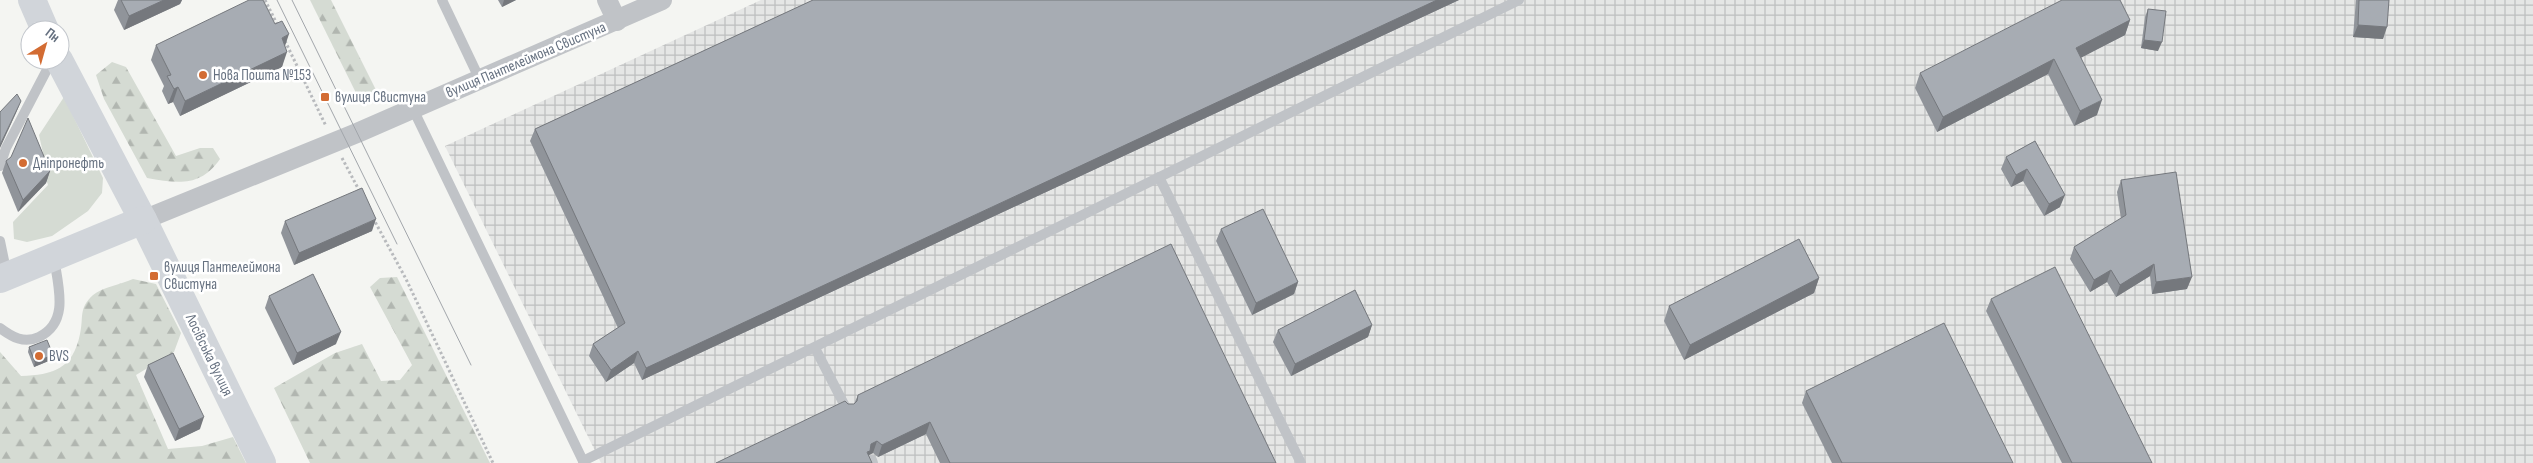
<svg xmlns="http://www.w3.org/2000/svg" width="2533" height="463" viewBox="0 0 2533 463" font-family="'Sofia Sans Condensed',sans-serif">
	<defs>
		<pattern id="industrial-grid" width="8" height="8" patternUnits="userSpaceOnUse" patternTransform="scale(1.25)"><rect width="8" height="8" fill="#e5e6e5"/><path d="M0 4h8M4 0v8" fill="none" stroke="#bdbfbf"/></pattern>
		<pattern id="forest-firs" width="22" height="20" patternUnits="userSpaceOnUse" patternTransform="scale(1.25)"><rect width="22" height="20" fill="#d5dbd3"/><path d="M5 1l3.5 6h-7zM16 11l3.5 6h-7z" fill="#b1b6b0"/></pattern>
	</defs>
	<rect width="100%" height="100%" fill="#f4f5f2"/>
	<polygon fill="url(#industrial-grid)" points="761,0 2533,0 2533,463 601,463 445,146"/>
	<polygon fill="#d5dbd3" points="64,97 103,178 102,193 88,211 52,236 27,242 14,239 13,222 48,185 38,155 43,153 39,135"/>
	<g fill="url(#forest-firs)">
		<polygon points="310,0 331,0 377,92 361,103"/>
		<path d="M112 62 126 67 176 156 200 148H213L220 159C200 188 177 183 147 178L104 99 96 75Z"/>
		<polygon points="397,277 490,463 310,463 274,388 335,353 362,344 381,381 400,380 412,365 370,287 380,278"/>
		<path d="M133 279 156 284 181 333 174 352 136 375 168 449 202 446 233 437 246 463H0V352L21 376C53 375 73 369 80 334 84 317 78 309 93 295 103 287 122 284 133 279Z"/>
	</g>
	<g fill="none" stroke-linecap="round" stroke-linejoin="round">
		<g stroke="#b8babd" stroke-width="3" stroke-dasharray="2.5 2.5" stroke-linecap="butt">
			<polyline points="265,0 278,26"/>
			<polyline points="285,41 326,126"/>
			<polyline points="342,158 360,192"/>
			<polyline points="373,218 406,279 493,463"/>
		</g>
		<g stroke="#c0c3c7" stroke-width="10">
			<polyline points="442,0 480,80"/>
			<polyline points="413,109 584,463"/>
			<polyline points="0,166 6,148 52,60"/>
			<polyline points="1159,177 1301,463"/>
			<polyline points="0,241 7,275"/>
			<path d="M0 328C12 337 24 344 39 337 70 322 58 286 54 258"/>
			<polyline points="816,350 847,410"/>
			<polyline points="872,460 873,463"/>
			<polyline points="583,461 1519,0"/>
		</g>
		<g stroke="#c0c3c7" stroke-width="20">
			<polyline points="607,0 617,21"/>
			<polyline points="143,220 357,133 662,0"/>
		</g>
		<g stroke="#d1d5da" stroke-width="28">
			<polyline points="32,0 45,30"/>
			<polyline points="59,60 143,220 262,463"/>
			<polyline points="0,279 143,220"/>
		</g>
		<g stroke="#a2a6ab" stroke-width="1">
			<polyline points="277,0 397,244"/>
			<polyline points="292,0 471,365"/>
		</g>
	</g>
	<g fill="#90949a">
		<polygon points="118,0 182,0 180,4 124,30 114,10"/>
		<polygon points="498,0 516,0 502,7"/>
		<polygon points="813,0 1459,0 642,380 634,363 606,382 589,356 593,344 618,328 530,141 535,129"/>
		<polygon points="2356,0 2389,0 2383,39 2353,37"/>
		<polygon points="2148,9 2158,51 2141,48 2145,17"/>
		<polygon points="2130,20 2125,35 2081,57 2097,115 2074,126 2048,74 1937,132 1915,88 1920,73"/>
		<polygon points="156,45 285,46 282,67 180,116 173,102 168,104 162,91 164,86 151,60"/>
		<polygon points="2035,141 2060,207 2044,216 2023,181 2011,187 2001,169 2006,157"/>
		<polygon points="6,161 50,171 46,183 18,212 2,173"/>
		<polygon points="2121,180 2187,289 2152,294 2150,276 2116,297 2107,282 2090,292 2070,259 2074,247 2121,219 2117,192"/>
		<polygon points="285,221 372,231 294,265 281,233"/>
		<polygon points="1221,229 1298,282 1294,294 1252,315 1216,241"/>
		<polygon points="1819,278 1814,293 1684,360 1664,321 1669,306"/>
		<polygon points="269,296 336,344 293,365 265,308"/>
		<polygon points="1991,299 2152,463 2062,463 1986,311"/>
		<polygon points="1372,325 1368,337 1291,376 1273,342 1278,330"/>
		<polygon points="29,347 53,355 51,360 34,367 28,352"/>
		<polygon points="148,365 200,429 175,441 144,377"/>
		<polygon points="1806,391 2013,463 1832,463 1802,403"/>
		<polygon points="858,395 1276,463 940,463 926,434 878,457 873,453 869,455 848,404 854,404"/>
	</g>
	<g fill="#75787d">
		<polygon points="164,0 182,0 180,4 124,30 129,16"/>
		<polygon points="504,0 516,0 502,7"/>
		<polygon points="1437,0 1459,0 642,380 646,368"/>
		<polygon points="2130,20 2125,35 2071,63 2076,48"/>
		<polygon points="2358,25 2387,27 2383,39 2353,37"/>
		<polygon points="289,34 284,49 282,38"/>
		<polygon points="2144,40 2162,42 2158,51 2141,48"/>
		<polygon points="287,52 282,67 180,116 185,101"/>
		<polygon points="2054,59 2048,74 1937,132 1943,117"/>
		<polygon points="178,87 173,102 168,104 174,89"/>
		<polygon points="2102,100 2097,115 2074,126 2080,111"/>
		<polygon points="21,101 16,113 0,148 0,145"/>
		<polygon points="2027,169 2023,181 2011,187 2016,175"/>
		<polygon points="50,171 46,183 18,212 23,200"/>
		<polygon points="2065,195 2060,207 2044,216 2049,204"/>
		<polygon points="376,219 372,231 294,265 299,253"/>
		<polygon points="2154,264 2150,276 2116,297 2120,285"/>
		<polygon points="2111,270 2107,282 2090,292 2094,280"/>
		<polygon points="2192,277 2187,289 2152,294 2156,282"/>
		<polygon points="1819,278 1814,293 1684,360 1690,345"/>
		<polygon points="1298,282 1294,294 1252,315 1256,303"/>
		<polygon points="1372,325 1368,337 1291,376 1295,364"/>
		<polygon points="341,332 336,344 293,365 297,353"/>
		<polygon points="638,351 634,363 606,382 611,370"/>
		<polygon points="53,355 51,360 34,367 35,362"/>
		<polygon points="204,417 200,429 175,441 179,429"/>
		<polygon points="930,422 926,434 878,457 882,445"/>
		<polygon points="877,441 873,453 869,455 863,463 871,444"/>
	</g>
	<g fill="#a7acb3" stroke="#75787d">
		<polygon points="121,0 164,0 129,16"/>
		<polygon points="249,0 263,0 275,24 282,21 289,34 282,38 287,52 185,101 178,87 174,89 167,76 171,75 156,45"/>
		<polygon points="813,0 1437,0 646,368 638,351 611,370 593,344 625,323 535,129"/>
		<polygon points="2062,0 2120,0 2130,20 2076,48 2102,100 2080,111 2054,59 1943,117 1920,73"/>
		<polygon points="2359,0 2389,0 2387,27 2358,25"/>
		<polygon points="2148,9 2166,11 2162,42 2144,40"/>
		<polygon points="17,94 21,101 0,145 0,112"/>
		<polygon points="28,118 50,171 23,200 6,161 11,157"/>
		<polygon points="2035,141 2065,195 2049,204 2027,169 2016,175 2006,157"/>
		<polygon points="2176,172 2192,277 2156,282 2154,264 2120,285 2111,270 2094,280 2074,247 2126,215 2121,180"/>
		<polygon points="362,188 376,219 299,253 285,221"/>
		<polygon points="1263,209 1298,282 1256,303 1221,229"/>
		<polygon points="1799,239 1819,278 1690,345 1669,306"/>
		<polygon points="1171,244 1276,463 950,463 930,422 882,445 877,441 871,444 870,451 867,452 872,463 716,463 845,401 848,404 854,404 857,401 858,395"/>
		<polygon points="2055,267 2152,463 2072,463 1991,299"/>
		<polygon points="313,274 341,332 297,353 269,296"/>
		<polygon points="1355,290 1372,325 1295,364 1278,330"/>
		<polygon points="1944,323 2013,463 1842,463 1806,391"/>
		<polygon points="47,340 53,355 35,362 29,347"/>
		<polygon points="173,353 204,417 179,429 148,365"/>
	</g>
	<g fill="#d36c33" stroke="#fff" stroke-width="2">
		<circle cx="203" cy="75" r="5"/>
		<rect x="320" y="92" width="10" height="10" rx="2.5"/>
		<circle cx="23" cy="163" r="5"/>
		<rect x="149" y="271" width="10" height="10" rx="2.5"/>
		<circle cx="39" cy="356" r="5"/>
	</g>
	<g text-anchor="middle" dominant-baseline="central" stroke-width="5" stroke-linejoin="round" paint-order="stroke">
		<g font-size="15" fill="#667180" stroke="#fff">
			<text transform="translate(526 60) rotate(-23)">вулиця Пантелеймона Свистуна</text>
			<text transform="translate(209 355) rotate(64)">Лосівська вулиця</text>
		</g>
		<g font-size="15" fill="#667180" stroke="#fff" text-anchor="start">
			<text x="213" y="75">Нова Пошта №153</text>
			<text x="335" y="97">вулиця Свистуна</text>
			<text x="33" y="163">Дніпронефть</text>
			<text x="164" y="267">вулиця Пантелеймона<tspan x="164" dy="17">Свистуна</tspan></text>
			<text x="49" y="356">BVS</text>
		</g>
	</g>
	<g transform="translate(45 45) rotate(37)"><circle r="24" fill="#ffffff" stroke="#c2c6cc"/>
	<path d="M0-4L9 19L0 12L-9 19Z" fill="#d36c33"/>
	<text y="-8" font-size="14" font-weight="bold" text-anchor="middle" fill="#667180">Пн</text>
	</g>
</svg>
